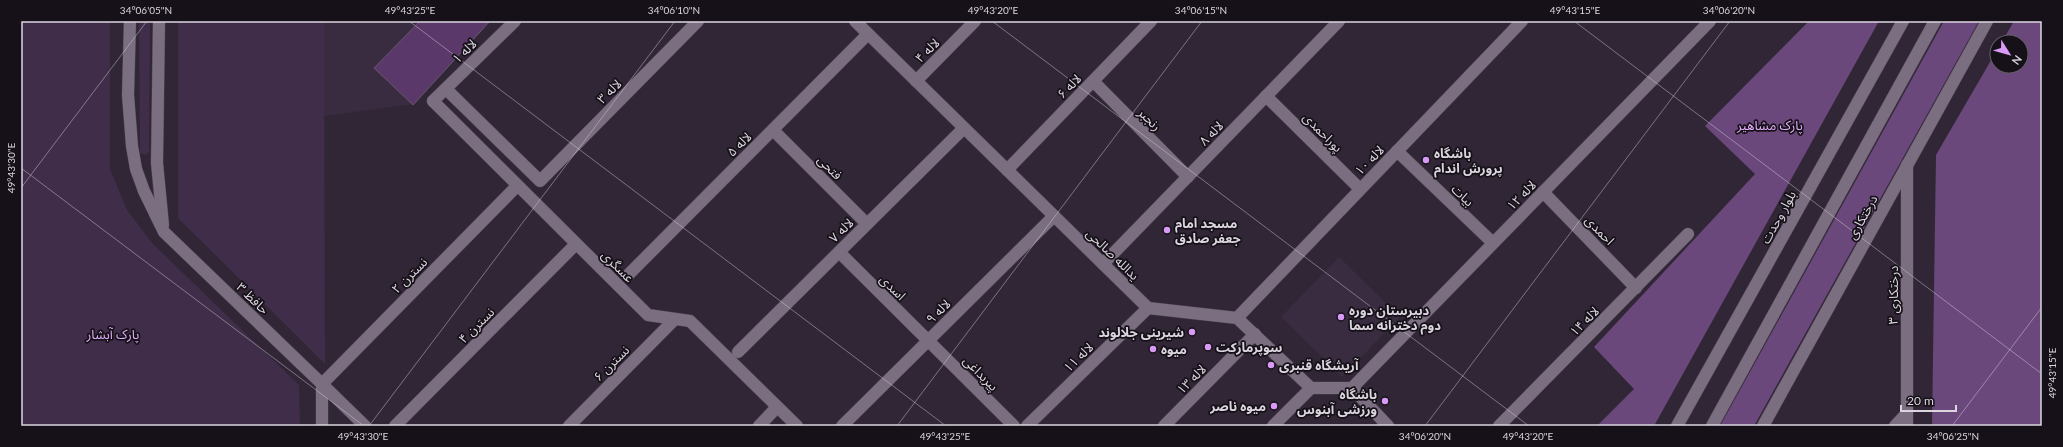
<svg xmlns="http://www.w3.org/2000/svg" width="2063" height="447" viewBox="0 0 2063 447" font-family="Lato,'Noto Sans Arabic',sans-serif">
	<rect width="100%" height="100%" fill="#302635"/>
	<g fill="#392b40">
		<polygon points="324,21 491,21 415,104 324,116"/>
		<polygon points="1339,257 1400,317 1342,377 1281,317"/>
	</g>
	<g fill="#402d49">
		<polygon points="21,21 110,21 110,169 127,210 153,244 299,385 300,426 21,426"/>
		<polygon points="139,21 150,21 149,152 146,155 140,153"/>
		<polygon points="178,21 324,21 325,364 178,218"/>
	</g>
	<g fill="#6b487c">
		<polygon points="1809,21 1879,21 1654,426 1597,426 1634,389 1594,347 1755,174 1705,126"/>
		<polygon points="1944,21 1979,21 1754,426 1720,426"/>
		<polygon points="2014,21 2042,21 2042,426 1932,426 1936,155 1997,50 1997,66 2021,66 2021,42 2002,42"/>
	</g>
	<polygon fill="#5b386a" stroke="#635768" points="420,21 490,21 413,105 374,68"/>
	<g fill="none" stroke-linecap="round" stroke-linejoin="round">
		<g stroke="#4b424f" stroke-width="13">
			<g id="street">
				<polyline points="916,81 975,21"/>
				<polyline points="1093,81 1188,177"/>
				<polyline points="446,89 540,181 698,21"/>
				<polyline points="1266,96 1360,189"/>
				<polyline points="433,101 515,21"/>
				<polyline points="773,130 867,224"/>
				<polyline points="1397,151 1493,243"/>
				<polyline points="1007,170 1151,21"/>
				<polyline points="1543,192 1636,288"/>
				<polyline points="839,252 1014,426"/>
				<polyline points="1103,264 1339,21"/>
				<polyline points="629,274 868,34"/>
				<polyline points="1237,318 1522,21"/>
				<polyline points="738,352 964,128"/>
				<polyline points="1352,388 1710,21"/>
				<polyline points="365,426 322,384 517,186"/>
				<polyline points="395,426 576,244"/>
				<polyline points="569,426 674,320"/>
				<polyline points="759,426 777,407"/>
				<polyline points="842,426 1054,216"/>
				<polyline points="1027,426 1148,308"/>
				<polyline points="1164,426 1255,334"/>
				<polyline points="1273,426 1311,388"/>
				<polyline points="1499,426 1688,234"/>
				<polyline points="1763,426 1987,21"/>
				<polyline points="1895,426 1907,413"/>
				<polyline points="1907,426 1907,165"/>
			</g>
		</g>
		<g stroke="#4b424f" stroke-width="13">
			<g id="secondary">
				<polyline points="130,21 128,95 132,146 136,169 144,191 164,232 322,384 322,426"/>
				<polyline points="159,21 157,163 163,225"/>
				<polyline points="855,21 1148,308 1237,318 1311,388 1352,388 1388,426"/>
				<polyline points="433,101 648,315 690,321 797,426"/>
				<polyline points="1677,426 1903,21"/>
				<polyline points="1712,426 1935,21"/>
			</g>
		</g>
		<use href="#street" stroke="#7a6e80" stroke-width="12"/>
		<use href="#secondary" stroke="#7a6e80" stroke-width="12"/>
	</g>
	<path fill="none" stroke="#dbd5df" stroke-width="1" stroke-opacity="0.45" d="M409 21 946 426M992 21 1529 426M1574 21 2042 374M21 168 364 426M21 188 147 21M369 426 675 21M897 426 1202 21M1425 426 1730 21M1952 426 2042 307"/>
	<g fill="#d99af7" stroke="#161118" stroke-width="1.5">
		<circle cx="1426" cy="160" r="4"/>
		<circle cx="1167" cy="230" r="4"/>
		<circle cx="1341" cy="317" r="4"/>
		<circle cx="1192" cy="332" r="4"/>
		<circle cx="1208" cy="347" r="4"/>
		<circle cx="1153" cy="349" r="4"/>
		<circle cx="1271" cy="365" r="4"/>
		<circle cx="1385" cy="401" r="4"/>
		<circle cx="1274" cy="406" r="4"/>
	</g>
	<g text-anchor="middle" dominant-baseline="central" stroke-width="3.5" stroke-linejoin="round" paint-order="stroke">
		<g font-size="13" fill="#dbd5df" stroke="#161118">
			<text transform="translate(927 50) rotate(-45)">لاله ۴</text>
			<text transform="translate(464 51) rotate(-44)">لاله ۱</text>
			<text transform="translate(1069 86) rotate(-46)">لاله ۶</text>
			<text transform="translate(609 91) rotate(-45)">لاله ۳</text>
			<text transform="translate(1150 119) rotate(45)">رنجبر</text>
			<text transform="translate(1323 132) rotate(45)">پوراحمدی</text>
			<text transform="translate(1211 133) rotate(-46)">لاله ۸</text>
			<text transform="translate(739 144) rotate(-45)">لاله ۵</text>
			<text transform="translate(1369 160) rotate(-46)">لاله ۱۰</text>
			<text transform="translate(830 167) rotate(45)">فتحی</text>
			<text transform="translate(1463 195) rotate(44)">بیات</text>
			<text transform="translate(1521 195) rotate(-46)">لاله ۱۲</text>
			<text transform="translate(1778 217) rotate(-61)">بلوار وحدت</text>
			<text transform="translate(1862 217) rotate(-61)">درختکاری</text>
			<text transform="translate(841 230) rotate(-45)">لاله ۷</text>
			<text transform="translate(1600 230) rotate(46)">احمدی</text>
			<text transform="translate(1113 254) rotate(44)">یدالله صالحی</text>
			<text transform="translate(618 266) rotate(45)">عسگری</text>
			<text transform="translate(409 275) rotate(-45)">نسترن ۲</text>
			<text transform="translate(893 287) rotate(45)">اسدی</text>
			<text transform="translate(1893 295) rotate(-90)">درختکاری ۳</text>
			<text transform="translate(253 298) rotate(44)">حافظ ۳</text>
			<text transform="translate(938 311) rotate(-45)">لاله ۹</text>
			<text transform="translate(1584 321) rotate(-45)">لاله ۱۴</text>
			<text transform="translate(476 325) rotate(-45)">نسترن ۴</text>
			<text transform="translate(1078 357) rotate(-44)">لاله ۱۱</text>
			<text transform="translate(611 363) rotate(-45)">نسترن ۶</text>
			<text transform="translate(981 373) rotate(45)">پیربداغی</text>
			<text transform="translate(1191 379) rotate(-45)">لاله ۱۳</text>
		</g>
		<g font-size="13" fill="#e3aefd" stroke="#161118">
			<text x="1770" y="125">پارک مشاهیر</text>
			<text x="113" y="334">پارک آبشار</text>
		</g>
		<g font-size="13" font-weight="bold" fill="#dbd5df" stroke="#161118" text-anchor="start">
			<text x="1434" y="153">باشگاه<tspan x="1434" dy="15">پرورش اندام</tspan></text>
			<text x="1175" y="223">مسجد امام<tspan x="1175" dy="15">جعفر صادق</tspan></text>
			<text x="1349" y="310">دبیرستان دوره<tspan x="1349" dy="15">دوم دخترانه سما</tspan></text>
			<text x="1184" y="332" text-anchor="end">شیرینی جلالوند</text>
			<text x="1216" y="347">سوپرمارکت</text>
			<text x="1161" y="349">میوه</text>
			<text x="1279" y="365">آریشگاه قنبری</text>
			<text x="1377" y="394" text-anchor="end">باشگاه<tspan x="1377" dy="15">ورزشی آبنوس</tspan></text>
			<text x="1266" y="406" text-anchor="end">میوه ناصر</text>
		</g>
	</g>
	<rect width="2063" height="447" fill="none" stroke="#161118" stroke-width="44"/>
	<g transform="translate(2009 54) rotate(127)"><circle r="19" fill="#161118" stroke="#655f68"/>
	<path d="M0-3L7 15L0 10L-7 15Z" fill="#d99af7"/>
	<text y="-6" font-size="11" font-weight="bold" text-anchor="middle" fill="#dbd5df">N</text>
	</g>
	<path d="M1901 405v6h55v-6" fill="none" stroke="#dbd5df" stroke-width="2"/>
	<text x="1907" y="405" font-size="12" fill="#dbd5df" stroke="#161118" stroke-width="3" paint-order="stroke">20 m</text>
	<rect x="22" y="22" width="2019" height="403" fill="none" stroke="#dbd5df" stroke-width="1.5"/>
	<g font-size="10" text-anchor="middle" fill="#dbd5df">
		<text x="146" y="14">34°06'05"N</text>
		<text x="410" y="14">49°43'25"E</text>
		<text x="674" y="14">34°06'10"N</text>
		<text x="993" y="14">49°43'20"E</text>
		<text x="1201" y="14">34°06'15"N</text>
		<text x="1575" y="14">49°43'15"E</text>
		<text x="1729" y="14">34°06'20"N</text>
		<text transform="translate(11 168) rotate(-90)" y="4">49°43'30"E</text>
		<text transform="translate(2052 373) rotate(-90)" y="4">49°43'15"E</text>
		<text x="363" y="440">49°43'30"E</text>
		<text x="945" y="440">49°43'25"E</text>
		<text x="1425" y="440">34°06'20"N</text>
		<text x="1528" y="440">49°43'20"E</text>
		<text x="1953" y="440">34°06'25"N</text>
	</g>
</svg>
